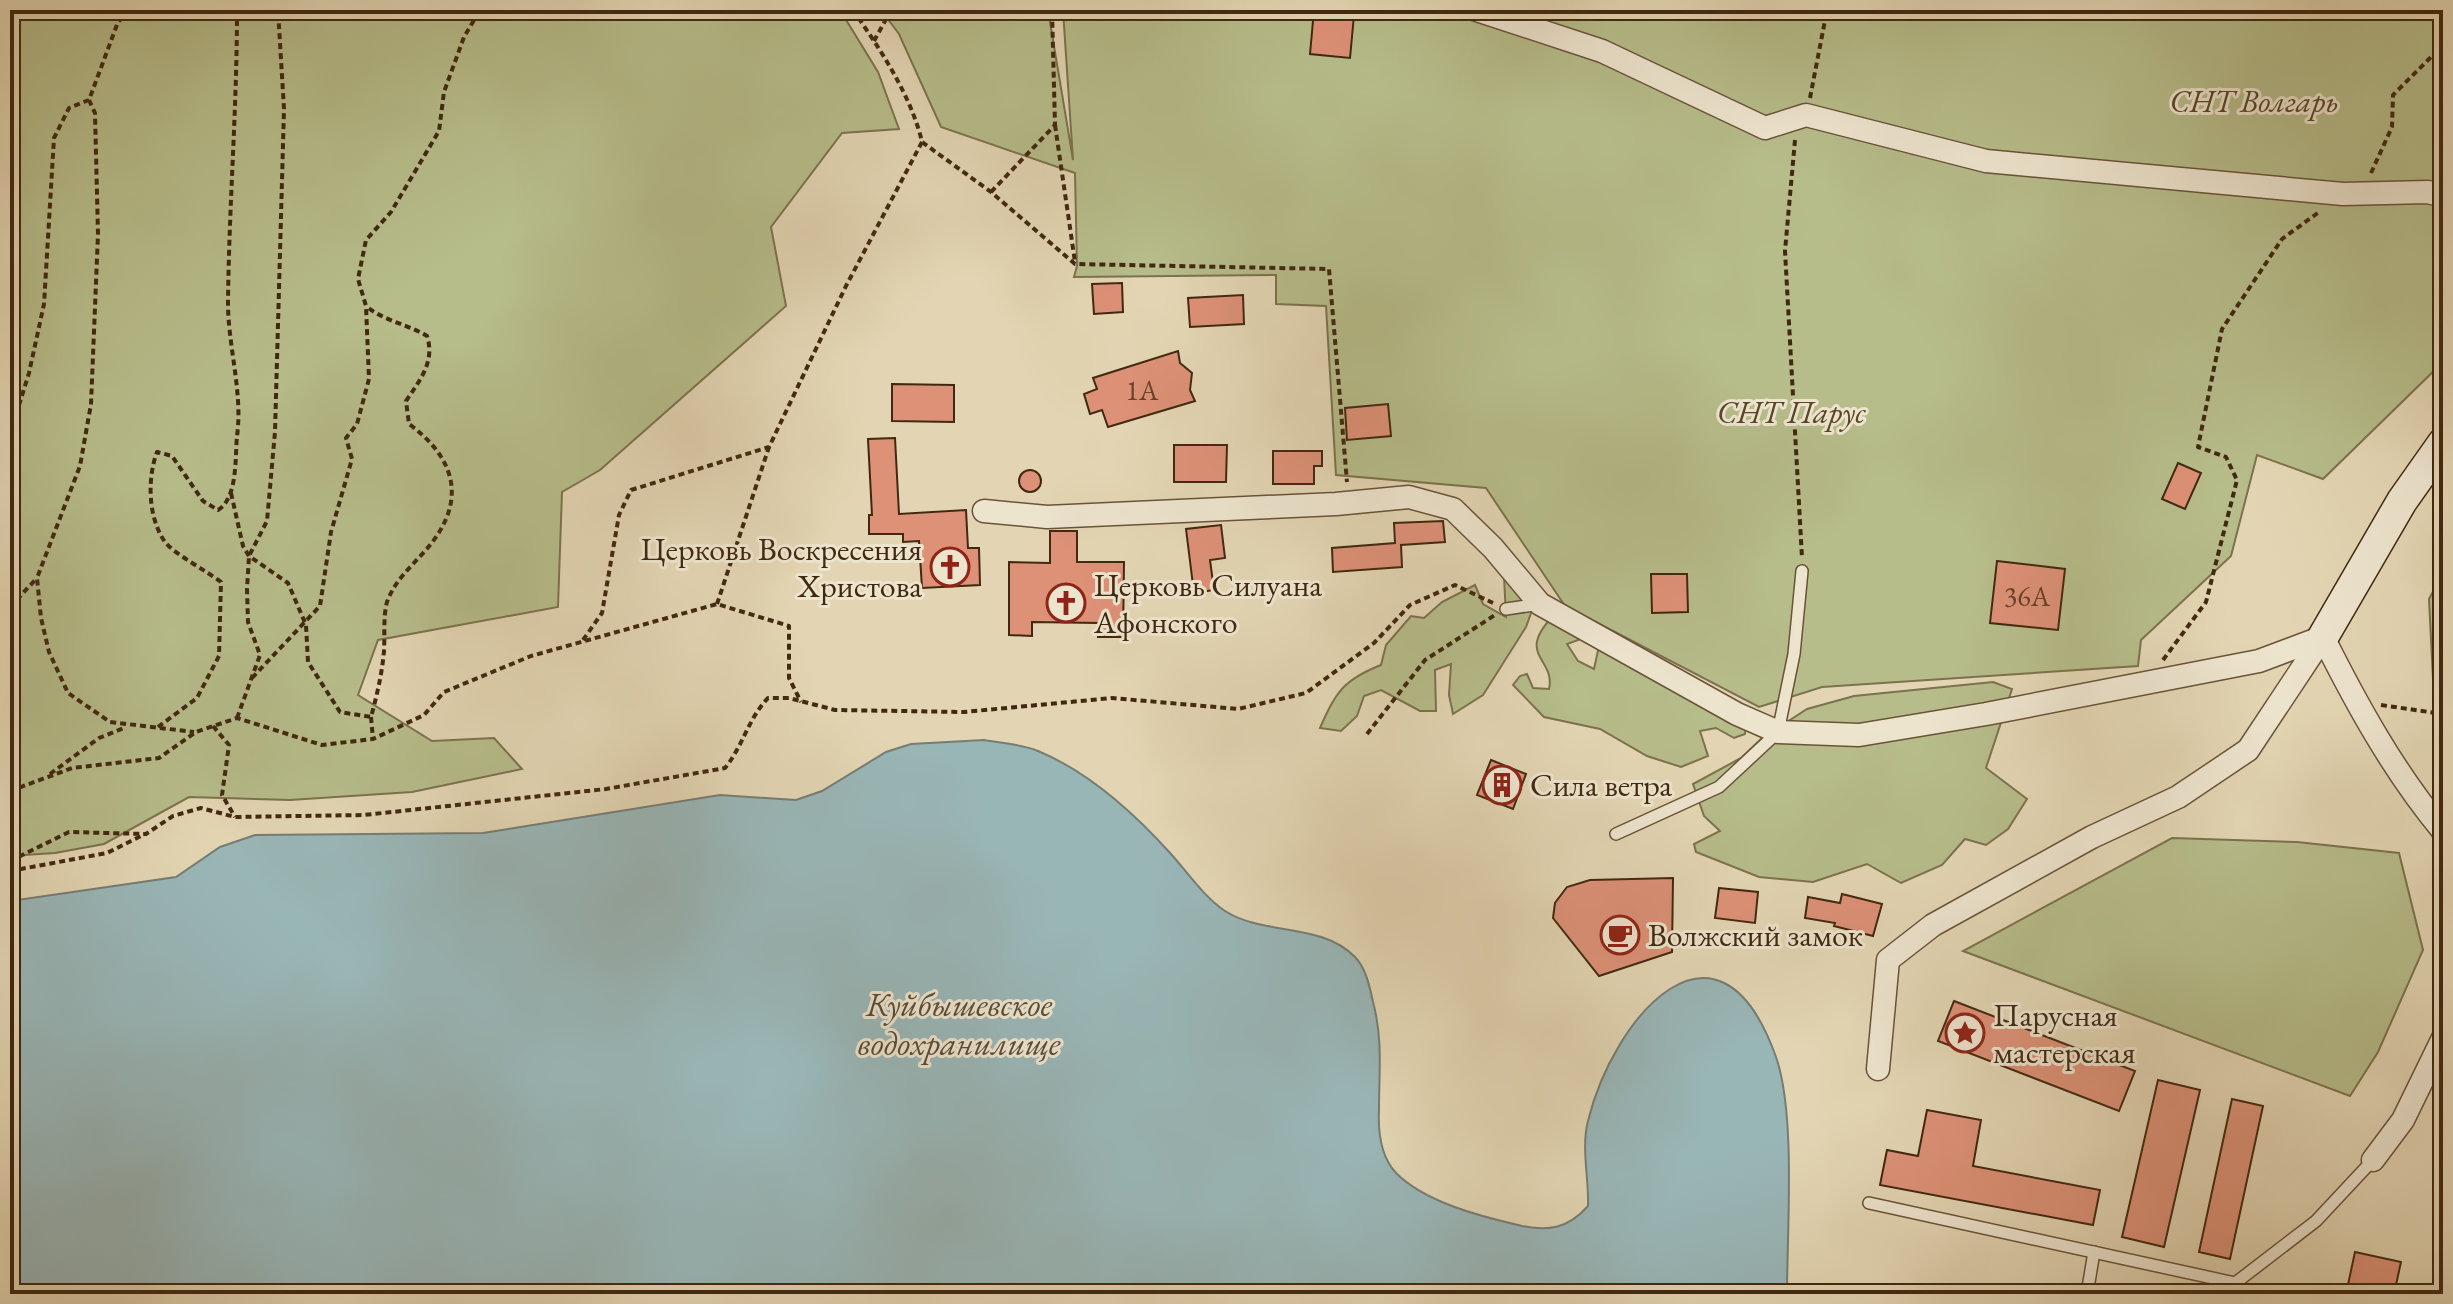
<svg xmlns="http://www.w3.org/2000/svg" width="2453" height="1304" viewBox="0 0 2453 1304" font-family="'EB Garamond',serif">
	<rect width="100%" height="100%" fill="#e3d5b3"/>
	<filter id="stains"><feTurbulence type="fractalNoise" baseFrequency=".0025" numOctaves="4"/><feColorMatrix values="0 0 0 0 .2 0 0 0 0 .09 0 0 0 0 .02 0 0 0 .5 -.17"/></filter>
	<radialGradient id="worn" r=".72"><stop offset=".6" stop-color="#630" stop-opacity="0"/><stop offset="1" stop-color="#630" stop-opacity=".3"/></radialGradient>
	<g fill="#b6bc8a" stroke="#7c724d" stroke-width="2">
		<polygon points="10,10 840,10 878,72 899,129 842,133 771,227 786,306 600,470 562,492 558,607 378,640 358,695 432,741 494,738 522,769 412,792 290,800 189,797 104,844 55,853 10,856"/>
		<polygon points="881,10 1048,10 1073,160 1063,10 2443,10 2443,362 2323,479 2257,455 2231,556 2141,640 2138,666 1822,687 1759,707 1565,606 1486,488 1336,475 1326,306 1276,304 1276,275 1074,277 1077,266 1075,173 941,127 899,34"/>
		<path d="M1524 568 1539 591 1526 627 1483 695 1453 714 1449 695 1451 664 1435 670 1436 711H1420L1381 690 1364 696 1357 716 1341 731 1320 728C1336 692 1343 680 1381 665L1386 645 1411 616 1424 618 1442 602 1475 585 1483 604 1506 617 1504 576Z"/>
		<polygon points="2443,573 2443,784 2438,779 2429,599"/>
		<path d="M1553 616 1581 639 1567 644 1578 661 1594 669 1599 646 1747 710 1745 734 1734 738 1716 728 1700 731 1708 756 1681 767 1647 756 1600 729 1544 717 1513 685 1520 676 1527 674 1533 688 1549 689C1556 658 1515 656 1553 616Z"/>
		<polygon points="1993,682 2012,689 1986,768 2027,799 2008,829 1986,845 1965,839 1942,865 1901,883 1867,864 1813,882 1759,877 1696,852 1694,844 1720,831 1704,816 1693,784 1741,758 1761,739 1807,709 1854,696"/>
		<polygon points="2172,838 2297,842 2399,853 2423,950 2378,1052 2350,1096 1963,951"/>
	</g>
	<path fill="#99b6b7" stroke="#767d74" stroke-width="2" d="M984 740C1001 743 1022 744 1038 751 1089 772 1135 814 1171 854 1188 873 1204 897 1225 911 1264 936 1321 922 1355 957 1366 968 1370 988 1373 1002 1383 1039 1379 1072 1379 1110 1378 1131 1381 1157 1396 1173 1425 1202 1479 1216 1518 1225 1547 1232 1568 1229 1588 1206 1589 1178 1581 1148 1588 1121 1613 1018 1718 894 1776 1057 1796 1115 1787 1230 1787 1294H10V901L176 877 220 847 255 835 483 833 720 795 796 800 822 791 886 752 911 744Z"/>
	<g fill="#dd9177" stroke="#412810" stroke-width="2">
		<polygon points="1314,10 1354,15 1350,58 1310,54"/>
		<polygon points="1122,283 1123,312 1094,314 1092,284"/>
		<polygon points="1243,295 1244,324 1190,327 1188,298"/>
		<polygon points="1178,351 1180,363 1192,373 1190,390 1195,401 1108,427 1102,410 1090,414 1084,394 1097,389 1093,378"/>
		<polygon points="892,384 954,385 954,422 892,421"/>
		<polygon points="1388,404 1391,436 1347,440 1345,408"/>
		<polygon points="895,438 899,514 966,510 968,548 979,548 980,585 922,588 919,541 903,542 903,534 869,534 869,515 872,515 868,439"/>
		<polygon points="1174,445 1227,445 1226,482 1174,482"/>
		<polygon points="1273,451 1322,451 1322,466 1314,466 1314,484 1273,484"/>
		<polygon points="2178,463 2201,473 2185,509 2162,499"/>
		<circle cx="1030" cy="481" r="11"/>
		<polygon points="1443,521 1445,542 1401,545 1402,567 1333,572 1332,548 1395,543 1394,523"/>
		<polygon points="1221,525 1225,558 1210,560 1214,590 1194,593 1186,529"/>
		<polygon points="1050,531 1077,531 1077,562 1124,562 1123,637 1098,637 1099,623 1032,622 1032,636 1009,635 1009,562 1050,563"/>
		<polygon points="1997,561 2065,569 2058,630 1990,623"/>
		<polygon points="1651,574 1687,574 1688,612 1652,613"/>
		<polygon points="1491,760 1526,774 1513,809 1477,795"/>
		<polygon points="1673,878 1672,952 1599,976 1553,918 1555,903 1567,887 1590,880"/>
		<polygon points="1719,888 1758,892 1755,923 1715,918"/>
		<polygon points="1842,894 1882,904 1873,936 1834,926 1835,923 1805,918 1808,897 1840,903"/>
		<polygon points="1954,1001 2135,1071 2119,1111 1938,1041"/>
		<polygon points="2158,1080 2200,1090 2164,1247 2122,1237"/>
		<polygon points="2232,1099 2263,1106 2230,1259 2199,1252"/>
		<polygon points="1927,1110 1981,1120 1973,1166 2100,1190 2093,1225 1880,1185 1887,1150 1918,1156"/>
		<polygon points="2355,1252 2401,1262 2394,1294 2346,1294"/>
	</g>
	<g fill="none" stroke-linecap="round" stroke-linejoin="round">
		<g stroke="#6a5339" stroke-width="14">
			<g id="lane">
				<polyline points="1506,609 1540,604"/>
				<polyline points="1616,834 1719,787 1778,732 1794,654 1802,571"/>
				<polyline points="1869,1203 2235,1283"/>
				<polyline points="2087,1294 2094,1252"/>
				<polyline points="2221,1294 2316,1221 2373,1160"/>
			</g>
		</g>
		<g stroke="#6a5339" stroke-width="25">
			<g id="street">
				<polyline points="1477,10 1602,51 1765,128 1806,115 1986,161 2343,194 2428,192 2443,196"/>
				<polyline points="984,511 1047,517 1336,504 1409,497 1453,509 1493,548 1540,604 1737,714 1778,732 1859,735 1986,714 2259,661 2323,637"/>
				<path d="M2323 637C2357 705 2394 772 2443 831"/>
				<polyline points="1878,1069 1888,960 1933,925 2092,837 2178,797 2248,750 2323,637"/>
				<polyline points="2373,1160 2403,1120 2443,1038"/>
			</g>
		</g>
		<g stroke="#412810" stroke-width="33">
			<polyline id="secondary" points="2323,637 2402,501 2443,443"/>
		</g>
		<g stroke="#412810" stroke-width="4" stroke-dasharray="6 4" stroke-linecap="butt">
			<path d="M853 10C880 49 911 95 922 142L991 192 1075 264 1329 269 1347 482"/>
			<polyline points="874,41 891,10"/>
			<polyline points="1810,98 1827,10"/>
			<polyline points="89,100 95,113 98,234 91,404 80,466 37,578 41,618 49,652 68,693 110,722 194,732"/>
			<polyline points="1055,125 1075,262"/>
			<polyline points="1795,140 1785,251 1802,558"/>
			<polyline points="2371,173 2392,127 2393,95 2443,45"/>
			<polyline points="991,192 1055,125 1052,10"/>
			<polyline points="10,434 29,373 44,304 54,138 69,108 89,100 118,22 131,10"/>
			<path d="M231 493 243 546 249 556 288 583 306 625 308 662 340 712 371 717C377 695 382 674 384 651 385 636 383 617 387 602 397 574 423 558 438 534 467 489 447 452 409 424L406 401C421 379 435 361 427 336 407 324 384 321 366 306"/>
			<polyline points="717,604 769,447"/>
			<polyline points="10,607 37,578"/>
			<polyline points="583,640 602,613 619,515 631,490 769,447 846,286 922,142"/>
			<polyline points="2163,660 2206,602 2237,480 2226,457 2198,447 2222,329 2282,239 2319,212"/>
			<polyline points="252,678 320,606 331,532 352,459 346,438 357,424 369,379 366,306 358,279 366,240 391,212 439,131 444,92 464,37 480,10"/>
			<polyline points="2381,705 2443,714"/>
			<polyline points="371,717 373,739"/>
			<polyline points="237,718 260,655 248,622 247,589 249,556 267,521 275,432 284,109 278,10"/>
			<polyline points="213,726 229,745 222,795 235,817"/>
			<path d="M158 727 197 698 219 656 221 582C207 571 174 554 165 542 148 518 147 479 157 452L172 456 203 501 218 510C238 498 235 457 237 436 243 393 228 346 228 303 229 205 237 108 237 10"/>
			<polyline points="1367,734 1425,660 1495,615"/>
			<polyline points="50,774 99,738 124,728"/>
			<polyline points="10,791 72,768 159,758 196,732 237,718 322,745 373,739 424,715 444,692 531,656 717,604 789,626 789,678 801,702"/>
			<path d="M10 861 69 832 146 834 173 816 201 808 235 817 364 815 606 789 725 768C743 746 748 719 768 698H789L835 710 964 712 1112 698 1238 709 1306 693 1374 643 1410 605 1455 585 1493 603"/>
			<polyline points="10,871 107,853 145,834"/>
			<polyline points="1727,1290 1787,1285"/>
		</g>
		<use href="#lane" stroke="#ede4ce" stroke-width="11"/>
		<use href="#street" stroke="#ede4ce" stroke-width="22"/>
		<use href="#secondary" stroke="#ede4ce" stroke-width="30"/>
	</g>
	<defs>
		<g id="church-ring" transform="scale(2)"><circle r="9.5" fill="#ede4ce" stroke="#8f2418" stroke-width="1.5"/><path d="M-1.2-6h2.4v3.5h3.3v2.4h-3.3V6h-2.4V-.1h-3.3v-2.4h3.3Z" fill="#8f2418"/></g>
		<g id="building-ring" transform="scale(2)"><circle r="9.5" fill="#ede4ce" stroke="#8f2418" stroke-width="1.5"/><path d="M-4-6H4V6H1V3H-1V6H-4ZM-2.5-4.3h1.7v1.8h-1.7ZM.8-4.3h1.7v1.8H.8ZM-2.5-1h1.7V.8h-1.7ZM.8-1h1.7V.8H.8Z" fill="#8f2418"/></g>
		<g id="cafe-ring" transform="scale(2)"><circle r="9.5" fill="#ede4ce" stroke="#8f2418" stroke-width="1.5"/><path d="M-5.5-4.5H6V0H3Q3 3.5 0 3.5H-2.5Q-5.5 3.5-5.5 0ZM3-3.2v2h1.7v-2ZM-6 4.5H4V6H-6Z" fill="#8f2418"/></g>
		<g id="sight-ring" transform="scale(2)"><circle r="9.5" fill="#ede4ce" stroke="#8f2418" stroke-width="1.5"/><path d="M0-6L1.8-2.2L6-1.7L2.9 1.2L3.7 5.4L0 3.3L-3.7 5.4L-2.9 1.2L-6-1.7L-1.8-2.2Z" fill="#8f2418"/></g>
	</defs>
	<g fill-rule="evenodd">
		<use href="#church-ring" x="950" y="567"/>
		<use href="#church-ring" x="1066" y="603"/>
		<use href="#building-ring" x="1502" y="785"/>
		<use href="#cafe-ring" x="1620" y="935"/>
		<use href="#sight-ring" x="1965" y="1033"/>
	</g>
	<g text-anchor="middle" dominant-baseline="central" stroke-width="6" stroke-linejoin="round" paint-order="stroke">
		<g font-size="28" fill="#68422a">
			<text x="1142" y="390">1А</text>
			<text x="2027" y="596">36А</text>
		</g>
		<g font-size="32" font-style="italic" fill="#584628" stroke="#ede4ce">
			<text x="2254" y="101">СНТ Волгарь</text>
			<text x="1791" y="412">СНТ Парус</text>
		</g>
		<g font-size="32" fill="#412810" stroke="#ede4ce" text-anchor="start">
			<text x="922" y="549" text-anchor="end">Церковь Воскресения<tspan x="922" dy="37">Христова</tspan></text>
			<text x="1094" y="585">Церковь Силуана<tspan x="1094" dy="37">Афонского</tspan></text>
			<text x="1530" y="785">Сила ветра</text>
			<text x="1648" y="935">Волжский замок</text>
			<text x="1993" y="1015">Парусная<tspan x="1993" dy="37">мастерская</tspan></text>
		</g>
		<g font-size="34" font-style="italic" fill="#574c3a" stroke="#ede4ce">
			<text x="959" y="1004">Куйбышевское<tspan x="959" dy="39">водохранилище</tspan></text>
		</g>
	</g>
	<rect width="2453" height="1304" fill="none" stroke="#e3d5b3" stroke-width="40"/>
	<rect x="12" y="12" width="2429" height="1280" fill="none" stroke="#412810" stroke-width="4"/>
	<rect x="20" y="20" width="2413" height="1264" fill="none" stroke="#412810" stroke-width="2"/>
	<rect width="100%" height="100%" filter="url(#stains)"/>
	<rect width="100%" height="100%" fill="url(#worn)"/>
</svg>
